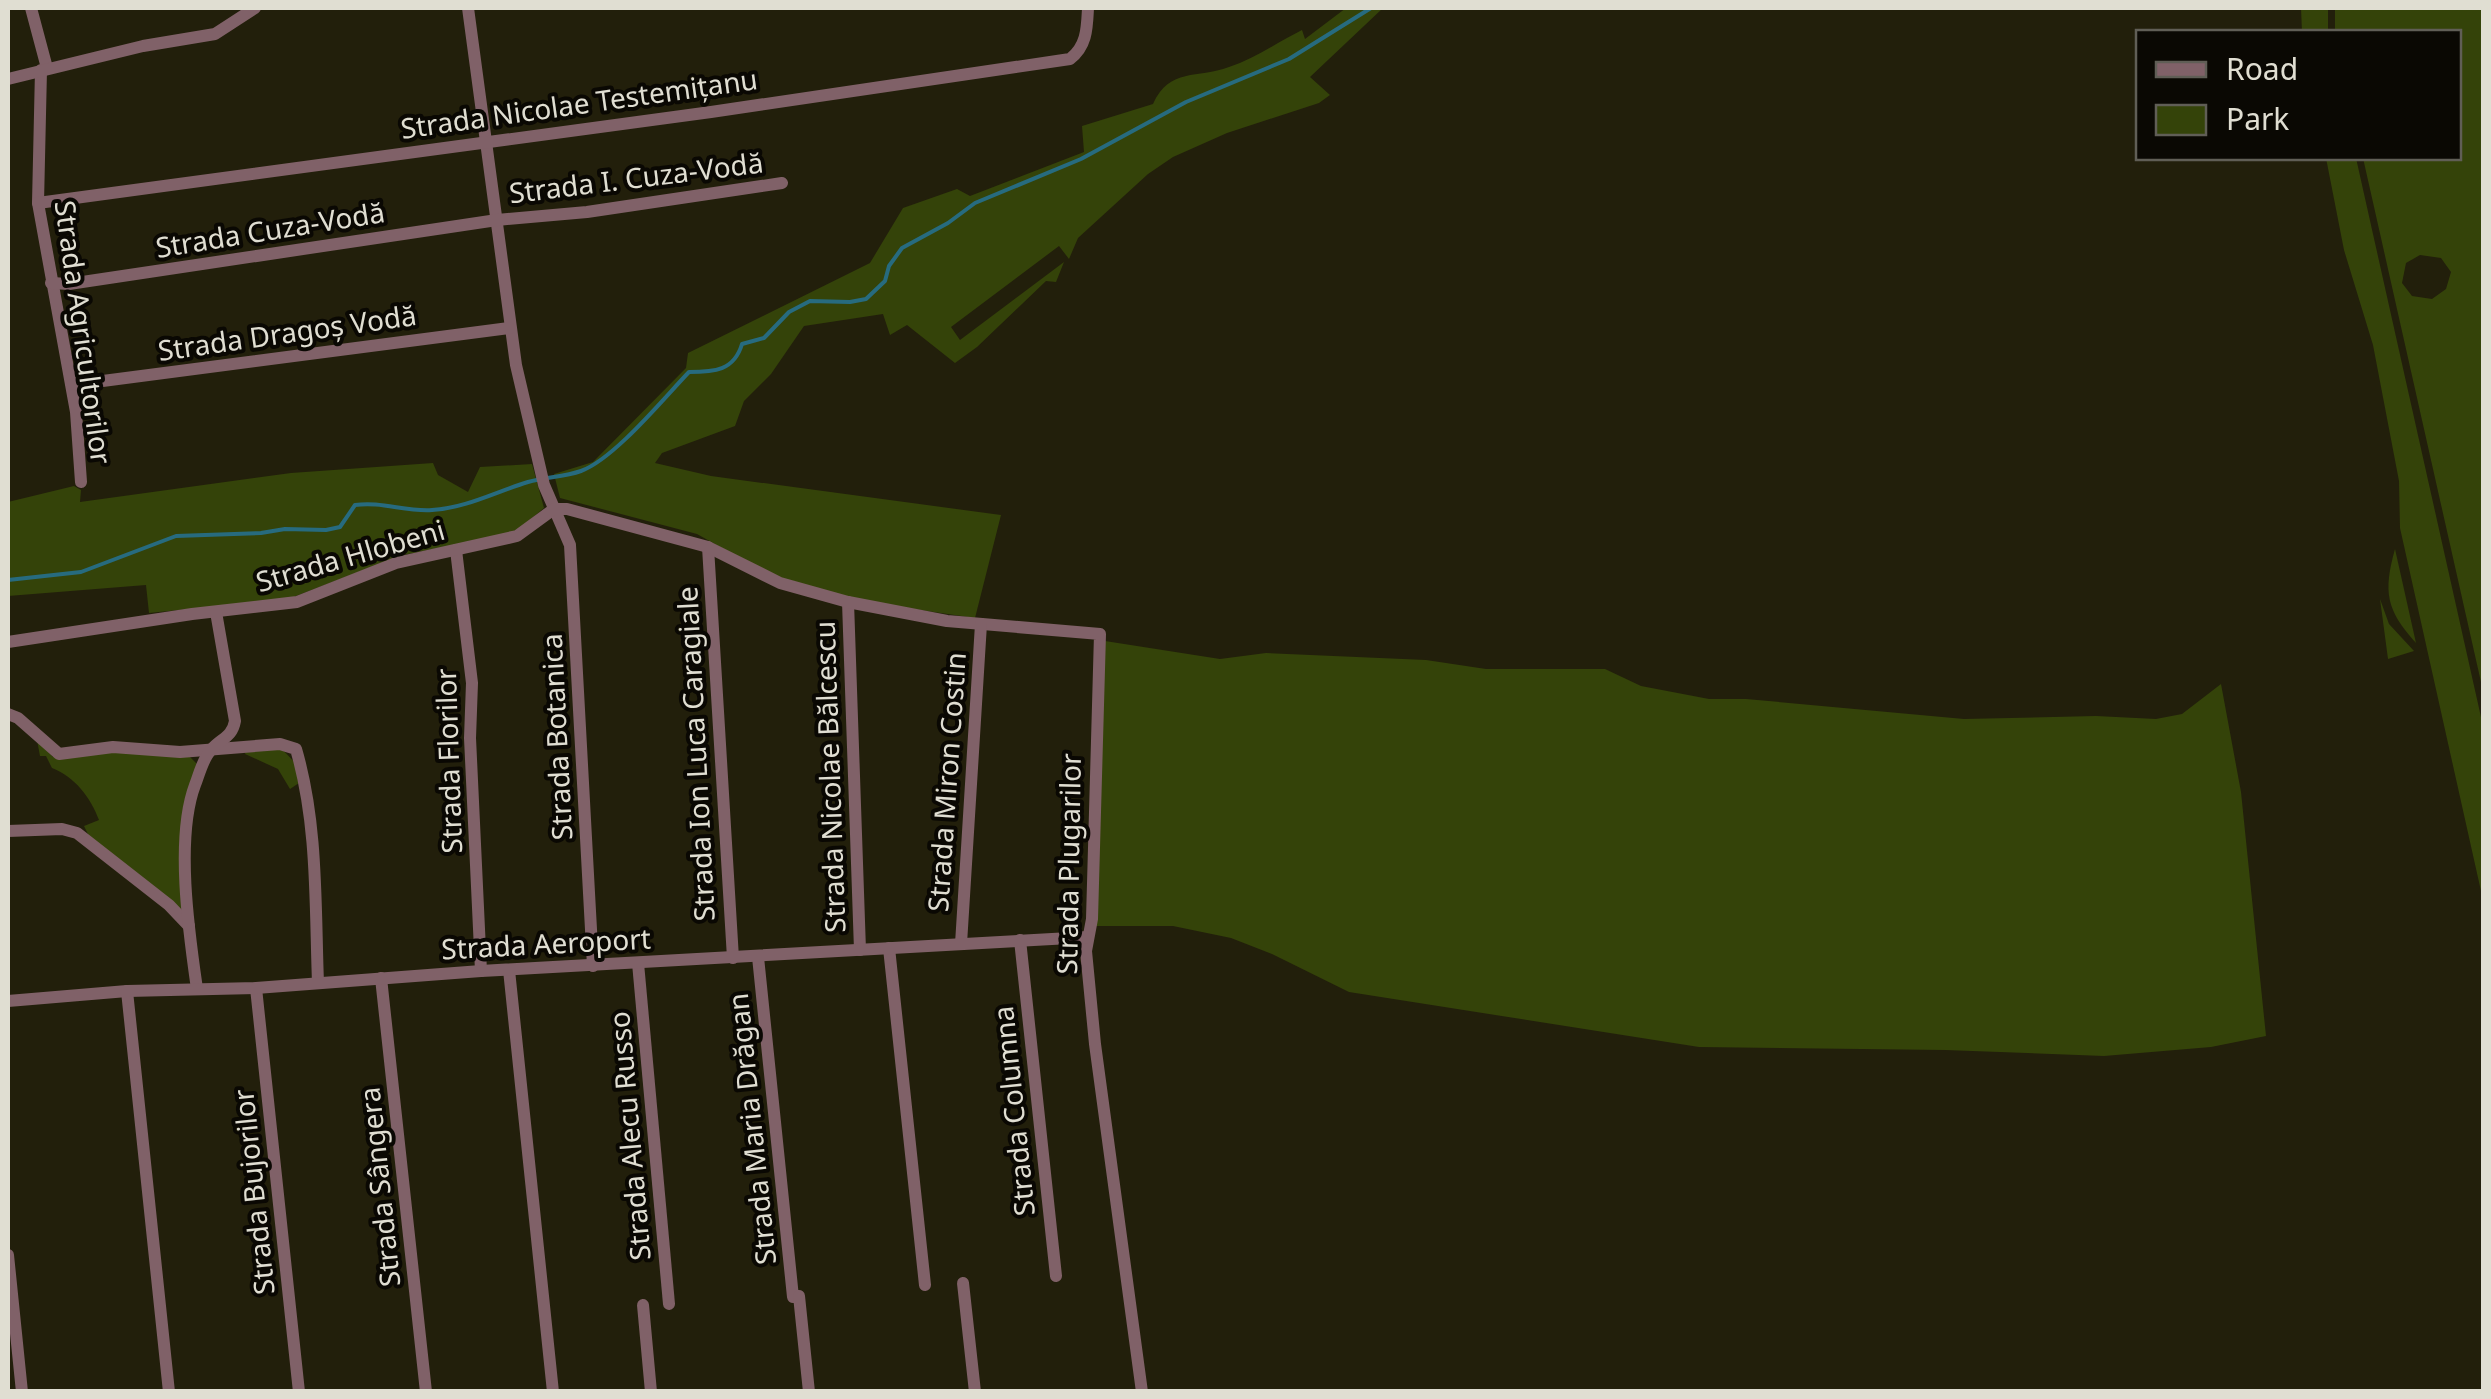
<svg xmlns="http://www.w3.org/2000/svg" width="2491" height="1399" viewBox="0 0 2491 1399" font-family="'Noto Sans',sans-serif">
	<rect width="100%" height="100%" fill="#221f0b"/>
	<g fill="#344309" fill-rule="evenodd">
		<path d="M1346 8H1383L1310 77 1330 95 1319 103 1227 133 1173 157 1148 174 1078 238 1069 259 1059 246 951 327 960 340 1064 262 1056 282 1046 281 977 347 955 363 907 325 890 335 883 314 804 326 771 374 744 401 735 426 662 453 655 463 711 476 1001 515 975 618 852 600 779 580 697 534 560 498 554 474 593 462 686 368 688 353 870 263 903 208 957 189 970 196 1084 152 1082 126 1153 104C1170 67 1197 79 1229 67 1254 59 1278 42 1302 30L1305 39Z"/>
		<polygon points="2301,8 2328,8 2328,32 2302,32"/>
		<path d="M2335 8H2483V691L2363 158H2458V32H2335ZM2420 255 2441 258 2451 272 2446 289 2432 299 2412 296 2402 283 2406 263Z"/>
		<polygon points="2326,158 2356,158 2483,726 2483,900 2400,528 2399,481 2373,345 2344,250"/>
		<polygon points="433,463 438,475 468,492 480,467 532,464 544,508 520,528 506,535 403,555 288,599 149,613 146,585 8,596 8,502 74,486 81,490 80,502 291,473"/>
		<path d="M2395 549 2416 643C2386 610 2383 592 2395 549Z"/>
		<polygon points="2380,599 2389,624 2414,651 2388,659"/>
		<polygon points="1105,641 1220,659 1266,653 1426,660 1486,669 1605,669 1641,686 1709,699 1746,699 1964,719 2096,716 2156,719 2182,714 2221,684 2241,792 2266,1036 2211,1047 2104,1056 1945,1050 1699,1047 1349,992 1272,954 1231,938 1173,926 1094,926"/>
		<path d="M37 740 53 757 117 750 189 756 198 765 189 792 184 916 89 836 84 826 99 820C91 798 74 776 52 768L46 756H40Z"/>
		<polygon points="282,749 299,767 302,781 290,789 278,769 245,754 246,750"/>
	</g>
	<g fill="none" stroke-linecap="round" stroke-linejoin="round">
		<path stroke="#276b7f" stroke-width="4" d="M8 580 81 572 176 536 261 533 285 529 326 530 340 527 355 505C381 501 406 512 432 510 466 508 495 492 528 482 545 477 564 477 581 471 614 459 663 399 689 372 714 372 734 371 742 344L764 338 789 312 810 301 850 302 866 299 885 281 889 266 902 248 948 223 975 203 1081 159 1186 102 1289 59 1371 8"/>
		<g stroke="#806168" stroke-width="12">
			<polyline points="31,8 47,68"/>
			<polyline points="468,8 516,365 544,485 570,545 593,966"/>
			<polyline points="41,70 38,203 76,412 81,482"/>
			<polyline points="8,79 143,46 215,34 255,8"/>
			<path d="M38 203 711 112 1070 59C1087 46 1087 28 1088 8"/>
			<polyline points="51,283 69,284 497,220 587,212 782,183"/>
			<polyline points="72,385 509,328"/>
			<polyline points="708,547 733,958"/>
			<polyline points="456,550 472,683 470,738 481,971"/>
			<polyline points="848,602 860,950"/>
			<polyline points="8,642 192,614 297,602 396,563 517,536 554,509 567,509 708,547 780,583 848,602 947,621 1100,634 1092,919 1086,951 1095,1044 1142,1392"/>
			<path d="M8 714 18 718 59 754 113 747 180 752 280 744 296 749C318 824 315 905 318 983"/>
			<polyline points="8,831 62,829 77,833 169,905 189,926"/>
			<polyline points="1020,940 1056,1276"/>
			<polyline points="961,944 981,624"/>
			<polyline points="889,948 925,1285"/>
			<polyline points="758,957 793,1297"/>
			<polyline points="638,963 669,1304"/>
			<polyline points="509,970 553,1392"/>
			<polyline points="381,978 426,1392"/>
			<polyline points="256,988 299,1392"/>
			<path d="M197 989C189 933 175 838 195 785 199 775 203 758 211 750 221 738 232 738 235 721L216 612"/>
			<polyline points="127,991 169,1392"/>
			<polyline points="8,1001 127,991 256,988 481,971 1088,937"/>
			<polyline points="8,1255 22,1392"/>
			<polyline points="963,1283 975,1392"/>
			<polyline points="799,1296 809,1392"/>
			<polyline points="643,1305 651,1392"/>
		</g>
	</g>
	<g text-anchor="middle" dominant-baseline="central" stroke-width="8" stroke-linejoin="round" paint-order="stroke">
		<g font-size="28" fill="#e0ded2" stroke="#0a0803">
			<text transform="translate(579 103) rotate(-8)">Strada Nicolae Testemițanu</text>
			<text transform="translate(636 177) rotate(-7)">Strada I. Cuza-Vodă</text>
			<text transform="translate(270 229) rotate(-9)">Strada Cuza-Vodă</text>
			<text transform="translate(84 332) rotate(82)">Strada Agricultorilor</text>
			<text transform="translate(287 332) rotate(-8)">Strada Dragoș Vodă</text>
			<text transform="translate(350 555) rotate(-16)">Strada Hlobeni</text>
			<text transform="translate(556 737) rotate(-93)">Strada Botanica</text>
			<text transform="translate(695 754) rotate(-93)">Strada Ion Luca Caragiale</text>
			<text transform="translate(448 761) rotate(-92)">Strada Florilor</text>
			<text transform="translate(829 777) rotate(-92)">Strada Nicolae Bălcescu</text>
			<text transform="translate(946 782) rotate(-86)">Strada Miron Costin</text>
			<text transform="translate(1068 864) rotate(-89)">Strada Plugarilor</text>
			<text transform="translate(546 943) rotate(-3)">Strada Aeroport</text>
			<text transform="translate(1013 1111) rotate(-96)">Strada Columna</text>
			<text transform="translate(751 1129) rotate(-96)">Strada Maria Drăgan</text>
			<text transform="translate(629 1136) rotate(-95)">Strada Alecu Russo</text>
			<text transform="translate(379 1187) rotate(-96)">Strada Sângera</text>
			<text transform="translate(253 1192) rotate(-96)">Strada Bujorilor</text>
		</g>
	</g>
	<rect width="2491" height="1399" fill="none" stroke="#e0ded2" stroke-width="20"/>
	<rect x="2136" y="30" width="325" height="130" fill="#0a0803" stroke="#605e56" stroke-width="2.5"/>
	<rect x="2156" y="62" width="50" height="15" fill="#806168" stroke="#605e56" stroke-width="2.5"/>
	<text x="2226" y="80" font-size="30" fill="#e0ded2">Road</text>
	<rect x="2156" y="105" width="50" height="30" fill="#344309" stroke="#605e56" stroke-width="2.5"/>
	<text x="2226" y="130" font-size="30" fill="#e0ded2">Park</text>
</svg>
